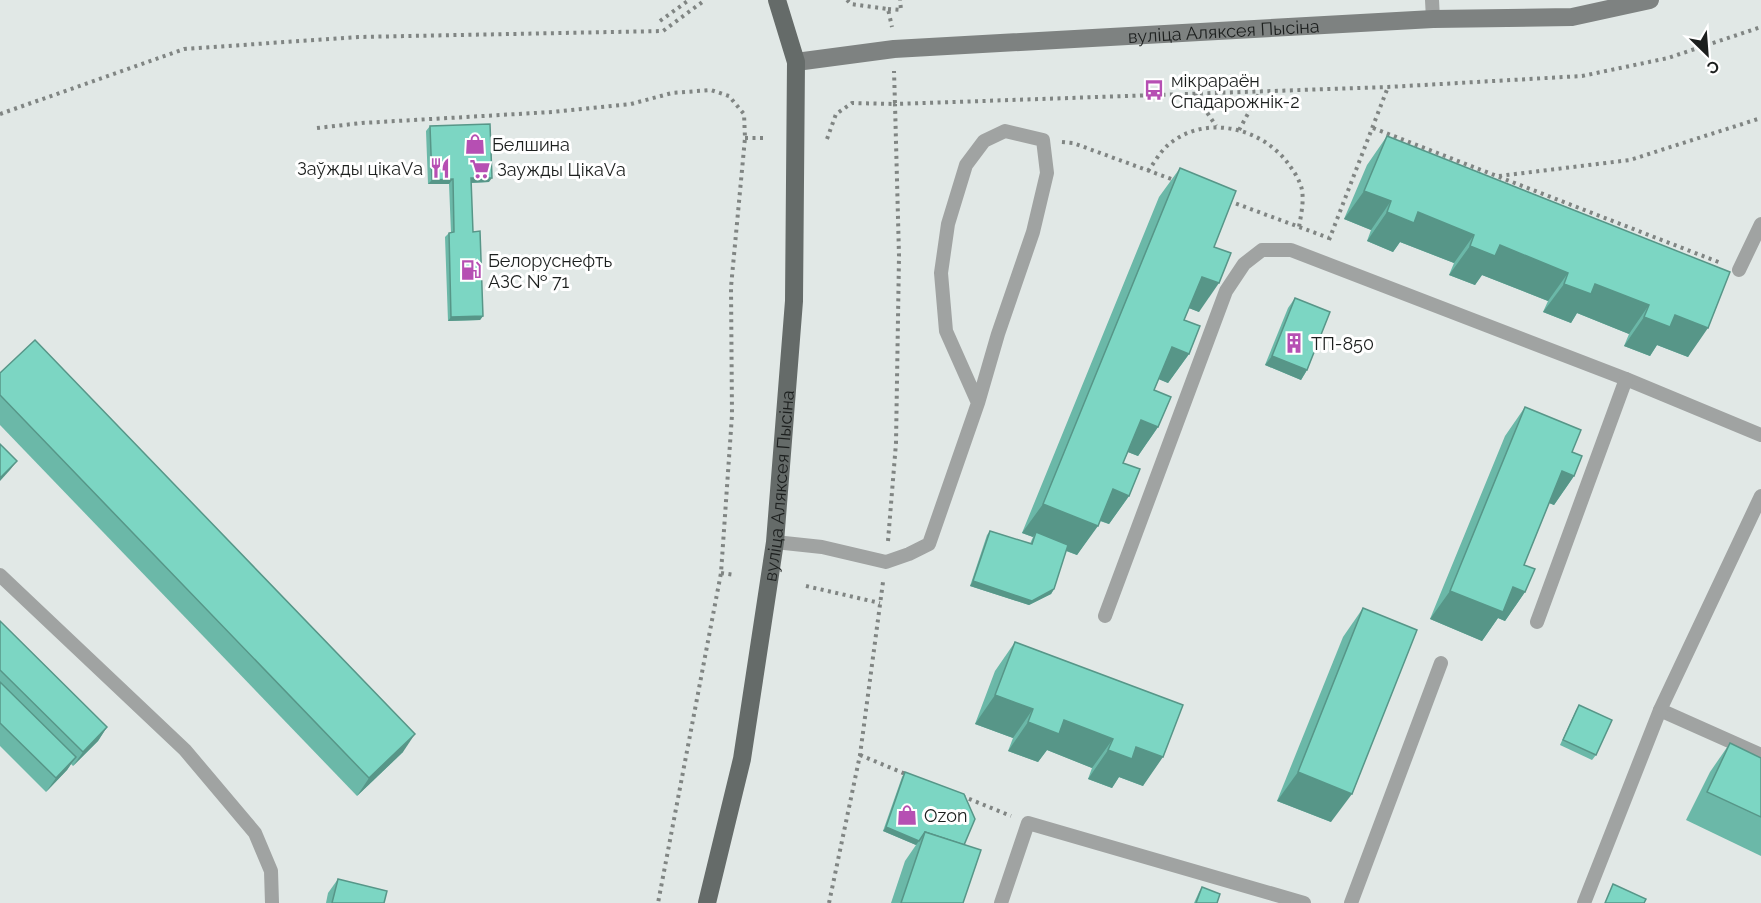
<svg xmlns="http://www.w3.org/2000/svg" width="1761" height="903" viewBox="0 0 1761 903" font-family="Raleway,sans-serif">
	<rect width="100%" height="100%" fill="#e1e8e6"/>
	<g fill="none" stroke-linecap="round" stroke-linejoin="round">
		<g stroke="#808583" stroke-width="4" stroke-dasharray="3 4.5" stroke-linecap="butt">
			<polyline points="847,0 851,4 888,9 892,27"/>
			<polyline points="888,9 901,10 900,0"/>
			<polyline points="660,21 689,0"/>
			<polyline points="1195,94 1216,126"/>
			<polyline points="0,114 184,49 358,37 663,31 705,0"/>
			<polyline points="317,128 362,123 552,112 631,104 672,93 711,90 729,96 744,114 745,138 731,287 732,415 721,573 658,903"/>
			<polyline points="1373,128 1721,263"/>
			<polyline points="1239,130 1261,90"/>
			<polyline points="745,138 763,138"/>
			<polyline points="827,139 836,114 852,103 895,104 894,71"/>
			<polyline points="1062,142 1073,143 1174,180"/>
			<path d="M1148 171C1154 163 1160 152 1168 145 1204 114 1260 127 1287 162 1293 170 1300 180 1302 190 1304 202 1301 215 1299 227"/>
			<polyline points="1499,176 1630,160 1761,118"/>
			<polyline points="1229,201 1329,238"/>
			<polyline points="1329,240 1388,87"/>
			<polyline points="888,541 896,443 899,256 895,104 1388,87 1582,76 1668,58 1761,27"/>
			<polyline points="721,573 735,575"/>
			<polyline points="806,586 880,603"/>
			<polyline points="860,755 908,775"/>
			<polyline points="962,796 1011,816"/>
			<polyline points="829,903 860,755 883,582"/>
		</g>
		<g stroke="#a0a3a2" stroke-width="14">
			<polyline points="1432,0 1433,19"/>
			<polyline points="1739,270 1761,224"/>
			<polyline points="775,542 822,547 886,562 909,554 929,544 978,403 998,334 1033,232 1047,173 1043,140 1005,131 984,141 966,165 948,224 941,273 946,331 978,403"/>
			<polyline points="0,575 185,750 255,833 271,871 272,903"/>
			<polyline points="1105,616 1226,291 1244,264 1262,250 1291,250 1626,379 1761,435"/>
			<polyline points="1537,622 1626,379"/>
			<polyline points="1660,710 1761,755"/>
			<polyline points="1001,903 1028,823 1304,903"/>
			<polyline points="1351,903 1441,663"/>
			<polyline points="1584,903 1660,710 1761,496"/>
		</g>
		<path stroke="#7e8281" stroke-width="18" id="s1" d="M796 62 894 49 1433 19 1572 17 1650 0"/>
		<path stroke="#656b69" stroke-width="18" id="s2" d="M707 903 742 759 775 542 794 301 796 62 777 0"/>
	</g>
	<g fill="#6bb8a8">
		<polygon points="430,126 489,182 471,183 473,232 483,316 480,320 448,321 445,237 449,233 451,233 449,184 428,184 426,131"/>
		<polygon points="1387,136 1730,272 1688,357 1657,345 1650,356 1624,346 1629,334 1577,313 1571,323 1543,312 1548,301 1482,275 1475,285 1449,275 1454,263 1400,242 1393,252 1367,241 1371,230 1344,219 1367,165"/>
		<polygon points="1180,168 1214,247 1199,312 1189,308 1184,320 1189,354 1168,383 1159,379 1154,390 1158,427 1138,456 1128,452 1123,463 1129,496 1109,524 1100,521 1077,555 1066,551 1054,589 1051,594 1029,605 970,586 987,535 990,531 1030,544 1033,537 1022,533 1159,197"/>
		<polygon points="1295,298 1307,370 1301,380 1265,365 1288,308"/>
		<polygon points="0,373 403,752 357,796 0,425"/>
		<polygon points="1525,407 1574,476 1554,505 1549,503 1524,565 1525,592 1505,621 1498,618 1482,641 1430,619 1505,436"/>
		<polygon points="1363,608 1331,822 1277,801 1343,637"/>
		<polygon points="0,621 107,727 98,741 73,766 71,764 67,770 46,792 0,746"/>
		<polygon points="1015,642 1183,705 1143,786 1119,777 1112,788 1088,779 1092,768 1047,750 1038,762 1008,751 1013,738 975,724 995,671"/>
		<polygon points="1579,705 1596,755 1592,760 1560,745 1576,710"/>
		<polygon points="1730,743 1761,758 1761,856 1686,820 1710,772"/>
		<polygon points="905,772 964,845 963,903 891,903 905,861 916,845 883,831 902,777"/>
		<polygon points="338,879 384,903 326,903 328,893"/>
		<polygon points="1202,887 1217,903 1194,903 1199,892"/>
	</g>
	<g fill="#579688">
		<polygon points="471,178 492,178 489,182 468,183"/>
		<polygon points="453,179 449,184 428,184 432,180"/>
		<polygon points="1364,191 1391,201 1371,230 1344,219"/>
		<polygon points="1387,212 1418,212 1474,235 1454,263 1400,242 1393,252 1367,241"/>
		<polygon points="1500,245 1568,273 1548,301 1482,275 1475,285 1449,275 1470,246"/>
		<polygon points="1202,277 1219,283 1199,312 1181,305"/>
		<polygon points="1564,284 1595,284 1649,305 1629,334 1577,313 1571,323 1543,312"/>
		<polygon points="1675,315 1708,328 1688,357 1657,345 1650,356 1624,346 1644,317"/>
		<polygon points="483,316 480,320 448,321 451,317"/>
		<polygon points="1172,347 1189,354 1168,383 1151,376"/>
		<polygon points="1272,356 1307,370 1301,380 1265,365"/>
		<polygon points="1141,420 1158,427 1138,456 1120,449"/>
		<polygon points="17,461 10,470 0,481 0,478"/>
		<polygon points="1562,471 1574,476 1554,505 1542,500"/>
		<polygon points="1113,489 1129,496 1109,524 1093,518"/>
		<polygon points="1043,504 1098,526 1077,555 1034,538 1036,532 1033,537 1022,533"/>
		<polygon points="973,581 1054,589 1051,594 1029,605 970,586"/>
		<polygon points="1513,587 1525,592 1505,621 1498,618 1482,641 1430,619 1450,591"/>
		<polygon points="995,695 1033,709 1013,738 975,724"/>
		<polygon points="1064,720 1113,739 1092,768 1047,750 1038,762 1008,751 1028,722"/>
		<polygon points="107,727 98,741 73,766 83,752"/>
		<polygon points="415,734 403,752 357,796 369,778"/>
		<polygon points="1136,747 1163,757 1143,786 1119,777 1112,788 1088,779 1108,750"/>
		<polygon points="76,757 67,770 46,792 56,778"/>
		<polygon points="1298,772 1352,794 1331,822 1277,801"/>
		<polygon points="886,827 919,841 916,845 883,831"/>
	</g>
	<g fill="#7cd6c3" stroke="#579688" stroke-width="1.5">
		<polygon points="490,124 492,178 471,178 473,232 480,231 483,316 451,317 449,233 454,232 453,179 432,180 430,126"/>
		<polygon points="1387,136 1730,272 1708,328 1675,315 1670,327 1644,317 1649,305 1595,284 1591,294 1564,284 1568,273 1500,245 1495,256 1470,246 1474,235 1418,212 1414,223 1387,212 1391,201 1364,191"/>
		<polygon points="1180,168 1236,191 1214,247 1231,253 1219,283 1202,277 1184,320 1200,326 1189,354 1172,347 1154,390 1171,397 1158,427 1141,420 1123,463 1140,469 1129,496 1113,489 1098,526 1043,504"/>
		<polygon points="1295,298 1330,312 1307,370 1272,356"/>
		<polygon points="35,340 415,734 369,778 0,395 0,373"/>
		<polygon points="1525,407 1581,430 1572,452 1582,456 1574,476 1562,471 1524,565 1535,569 1525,592 1513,587 1503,612 1450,591"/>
		<polygon points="0,444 17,461 0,478"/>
		<polygon points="990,531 1032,544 1036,532 1068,545 1054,589 1032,601 973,581"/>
		<polygon points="1363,608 1417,630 1352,794 1298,772"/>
		<polygon points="0,621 107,727 83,752 0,670"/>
		<polygon points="1015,642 1183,705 1163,757 1136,747 1132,759 1108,750 1113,739 1064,720 1059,734 1028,722 1033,709 995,695"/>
		<polygon points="0,682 76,757 56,778 0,723"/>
		<polygon points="1579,705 1612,720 1596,755 1563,740"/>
		<polygon points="1730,743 1761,758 1761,817 1707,792"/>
		<polygon points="905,772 964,794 975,819 964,845 925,832 919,841 886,827"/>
		<polygon points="925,832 981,850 963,903 901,903"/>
		<polygon points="338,879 387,891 384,903 332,903"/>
		<polygon points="1613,884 1646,899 1644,903 1605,903"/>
		<polygon points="1202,887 1220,894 1217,903 1196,903"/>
	</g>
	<defs>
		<g id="bus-bare" transform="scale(1.62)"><path d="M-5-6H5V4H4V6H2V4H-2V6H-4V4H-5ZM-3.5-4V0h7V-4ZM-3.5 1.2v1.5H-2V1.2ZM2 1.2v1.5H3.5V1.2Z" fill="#b64fb3" stroke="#fff" stroke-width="2.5" paint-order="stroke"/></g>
		<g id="shop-bare" transform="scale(1.62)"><path d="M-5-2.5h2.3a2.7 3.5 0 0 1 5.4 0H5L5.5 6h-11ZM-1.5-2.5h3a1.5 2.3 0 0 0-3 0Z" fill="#b64fb3" stroke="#fff" stroke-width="2.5" paint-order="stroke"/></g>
		<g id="restaurant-bare" transform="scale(1.62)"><path d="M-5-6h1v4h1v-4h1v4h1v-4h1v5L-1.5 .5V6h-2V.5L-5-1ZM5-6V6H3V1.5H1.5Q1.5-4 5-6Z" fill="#b64fb3" stroke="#fff" stroke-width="2.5" paint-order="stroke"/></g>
		<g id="supermarket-bare" transform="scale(1.62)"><path d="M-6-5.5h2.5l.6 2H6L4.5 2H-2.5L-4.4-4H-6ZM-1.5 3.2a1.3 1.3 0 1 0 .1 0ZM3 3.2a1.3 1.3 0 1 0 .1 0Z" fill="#b64fb3" stroke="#fff" stroke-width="2.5" paint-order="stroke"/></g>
		<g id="fuel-bare" transform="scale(1.62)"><path d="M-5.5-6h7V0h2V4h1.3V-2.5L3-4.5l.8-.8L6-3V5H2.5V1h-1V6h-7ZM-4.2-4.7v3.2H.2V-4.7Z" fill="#b64fb3" stroke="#fff" stroke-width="2.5" paint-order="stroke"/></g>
		<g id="building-bare" transform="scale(1.62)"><path d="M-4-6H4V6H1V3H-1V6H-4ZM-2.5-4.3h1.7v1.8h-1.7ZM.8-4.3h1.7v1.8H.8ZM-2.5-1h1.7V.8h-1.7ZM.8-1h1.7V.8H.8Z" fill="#b64fb3" stroke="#fff" stroke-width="2.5" paint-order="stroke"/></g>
	</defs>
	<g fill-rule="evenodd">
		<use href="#bus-bare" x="1154" y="90"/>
		<use href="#shop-bare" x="475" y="144"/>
		<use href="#restaurant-bare" x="440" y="168"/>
		<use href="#supermarket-bare" x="480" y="169"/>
		<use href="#fuel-bare" x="471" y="270"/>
		<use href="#building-bare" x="1294" y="343"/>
		<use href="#shop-bare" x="907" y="815"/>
	</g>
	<g text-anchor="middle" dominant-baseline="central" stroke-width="6" stroke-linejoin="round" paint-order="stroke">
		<g font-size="18" fill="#1c1f1e" stroke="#fff">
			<text stroke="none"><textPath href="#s1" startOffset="429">вуліца Аляксея Пысіна</textPath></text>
			<text stroke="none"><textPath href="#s2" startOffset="424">вуліца Аляксея Пысіна</textPath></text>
		</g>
		<g font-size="18" fill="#1c1f1e" stroke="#fff" text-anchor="start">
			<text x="1171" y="80">мікрараён<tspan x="1171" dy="21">Спадарожнік-2</tspan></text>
			<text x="492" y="144">Белшина</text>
			<text x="423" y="168" text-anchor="end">Заўжды цікаVа</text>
			<text x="497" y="169">Заужды ЦікаVа</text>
			<text x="488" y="260">Белоруснефть<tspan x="488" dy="21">АЗС № 71</tspan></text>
			<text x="1311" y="343">ТП-850</text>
			<text x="924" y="815">Ozon</text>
		</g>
	</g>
	<g transform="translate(1707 54) rotate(155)" stroke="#ffffff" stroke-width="4.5" paint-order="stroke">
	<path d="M0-4.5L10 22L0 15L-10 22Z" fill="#1c1f1e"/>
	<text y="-9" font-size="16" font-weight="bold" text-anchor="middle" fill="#1c1f1e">С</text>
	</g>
</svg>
